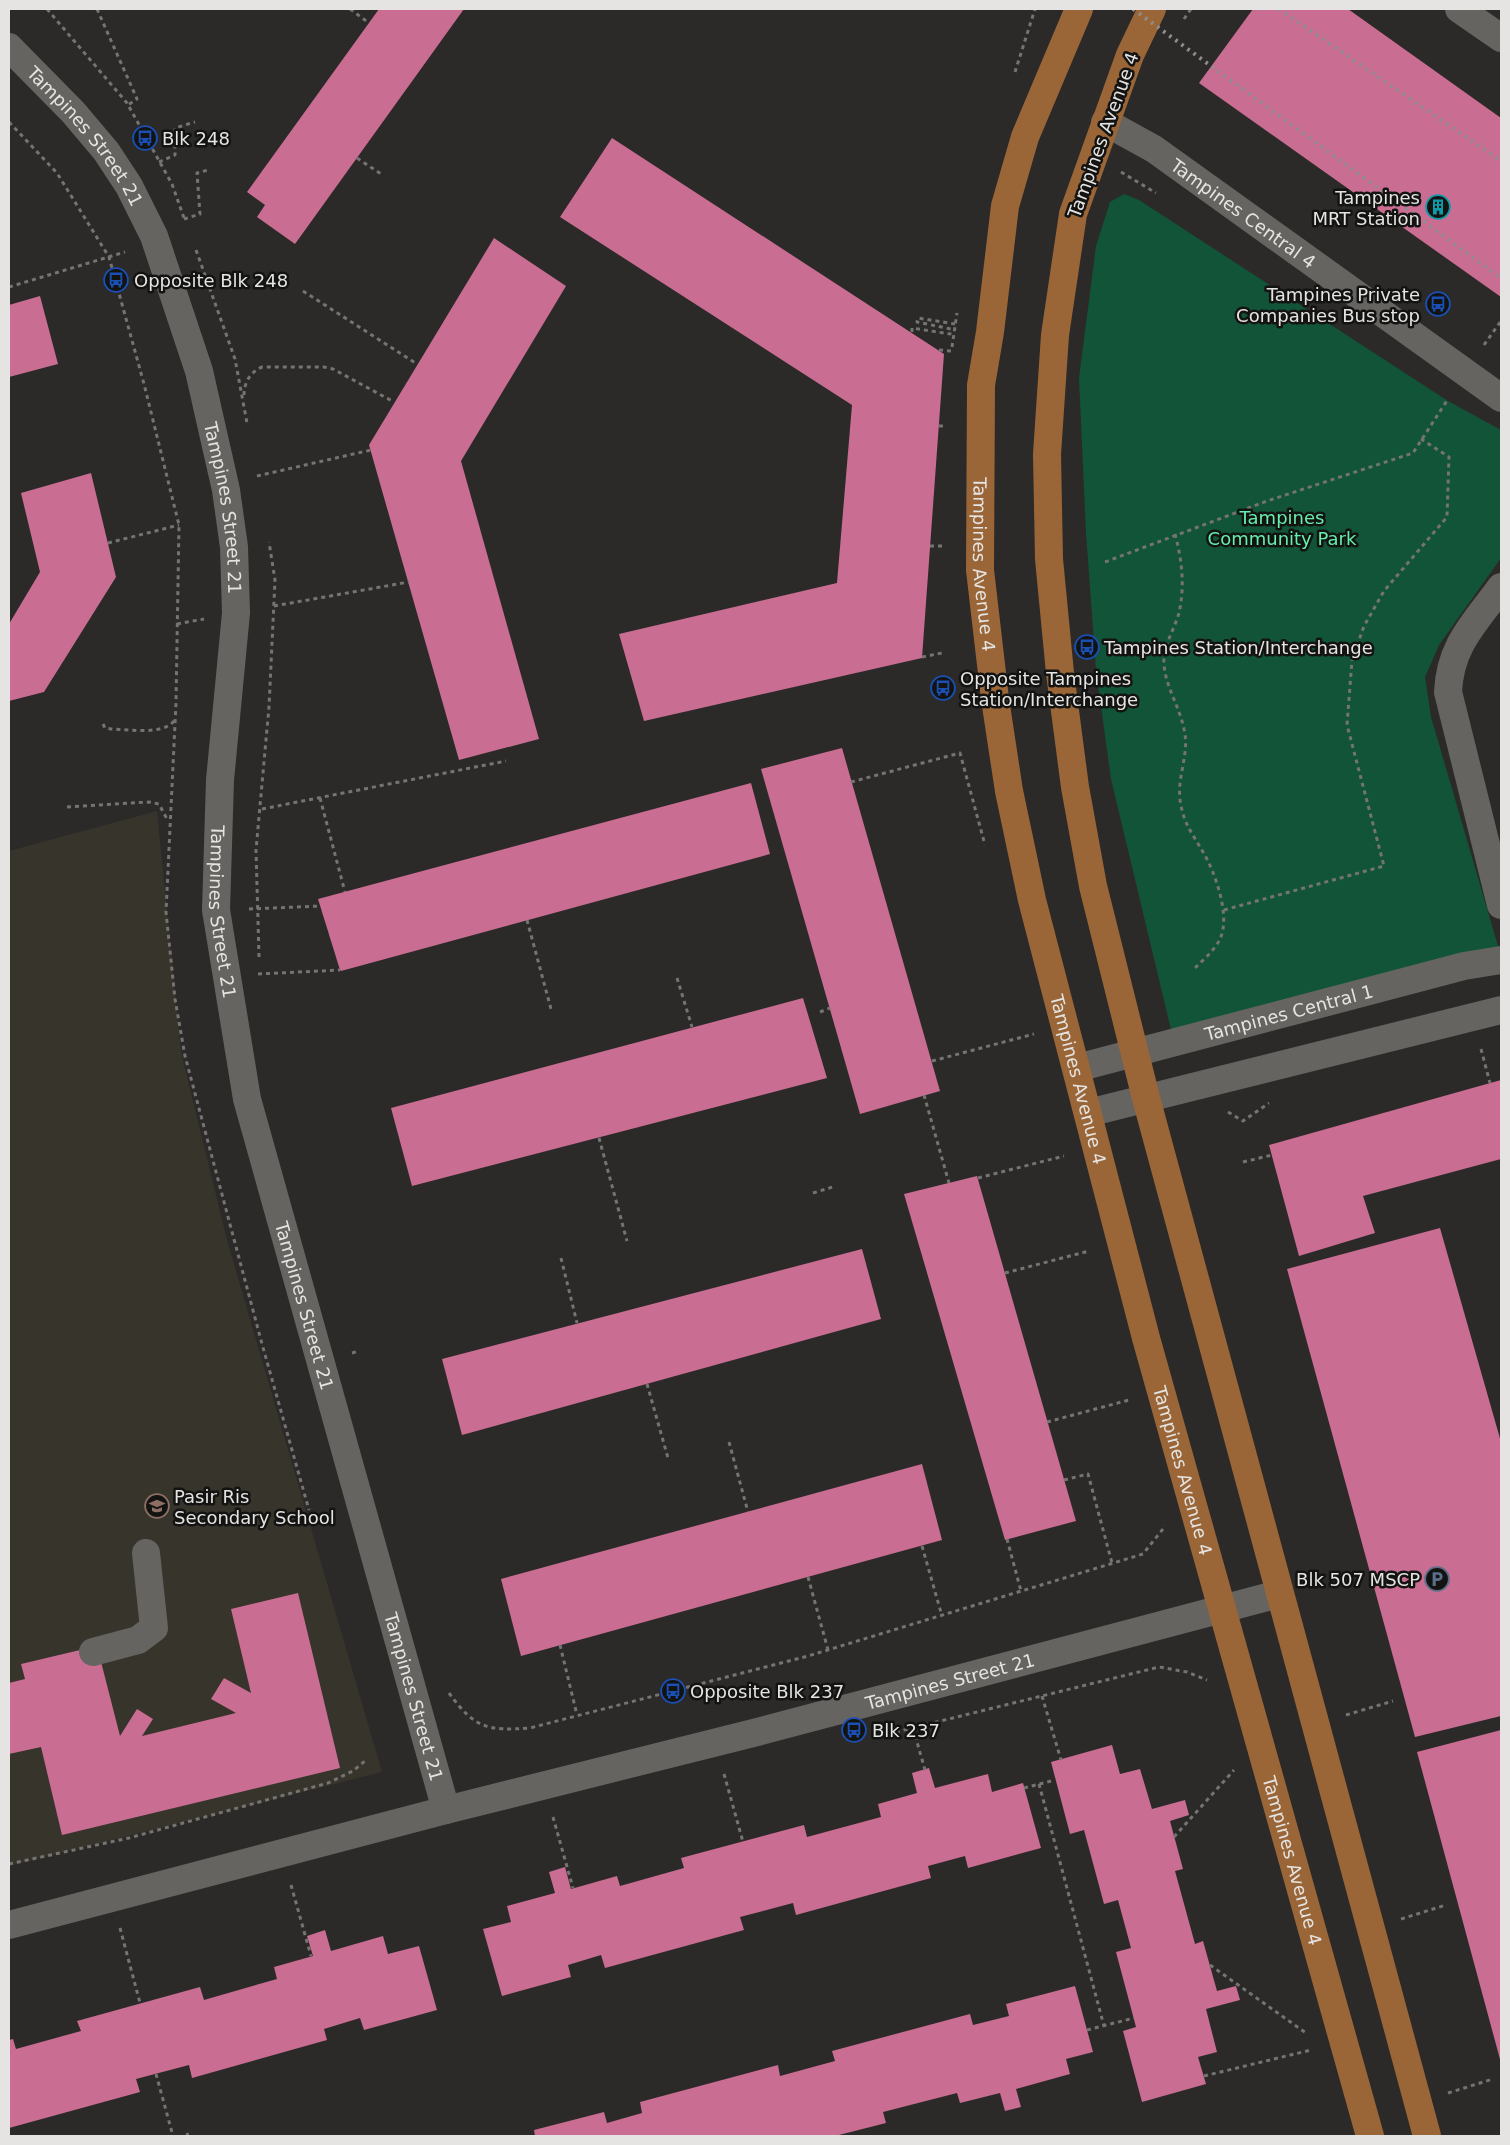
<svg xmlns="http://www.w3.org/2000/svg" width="1510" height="2145" viewBox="0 0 1510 2145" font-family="'DejaVu Sans',sans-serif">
	<rect width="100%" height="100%" fill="#2b2a28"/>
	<polygon fill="#37342c" points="157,811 181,1052 227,1240 382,1772 9,1866 9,851"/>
	<polygon fill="#125437" points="1124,194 1139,200 1448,401 1501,430 1501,558 1439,645 1425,677 1431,717 1500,953 1172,1034 1111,779 1096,670 1086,533 1079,378 1096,246 1110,202"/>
	<g fill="#ca6d92">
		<polygon points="379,9 464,9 295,244 257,217 265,205 247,192"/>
		<polygon points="1253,9 1348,9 1501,118 1501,297 1199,83"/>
		<polygon points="612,138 944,354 922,658 644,721 619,634 837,583 852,405 560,217"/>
		<polygon points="494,238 566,286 461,461 539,739 459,760 369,445"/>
		<polygon points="40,296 58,364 9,377 9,305"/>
		<polygon points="91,473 116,577 44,692 9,701 9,624 40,572 21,493"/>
		<polygon points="842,748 940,1091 860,1114 761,769"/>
		<polygon points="751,783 770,854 341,971 340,970 318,899"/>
		<polygon points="803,998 827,1078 412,1186 391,1108"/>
		<polygon points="1501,1080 1501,1159 1363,1196 1375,1233 1299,1256 1269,1145"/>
		<polygon points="977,1176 1076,1521 1005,1540 904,1194"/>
		<polygon points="1440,1228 1501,1442 1501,1716 1415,1737 1287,1269"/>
		<polygon points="862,1249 881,1319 462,1435 442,1359"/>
		<polygon points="922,1464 942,1540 521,1656 501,1579"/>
		<polygon points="298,1593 340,1768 62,1835 41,1747 9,1754 9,1683 25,1679 21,1664 97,1646 120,1736 137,1709 153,1719 142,1736 236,1713 211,1699 224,1678 251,1693 231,1609"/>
		<polygon points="1501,1730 1501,2063 1417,1752"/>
		<polygon points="1112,1745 1120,1774 1140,1769 1152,1809 1185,1800 1189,1815 1170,1821 1183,1869 1175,1871 1195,1944 1203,1941 1217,1991 1236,1986 1240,2000 1206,2009 1217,2052 1198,2057 1206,2084 1142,2102 1123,2031 1136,2027 1116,1952 1131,1948 1118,1900 1104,1904 1084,1830 1070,1834 1051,1762"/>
		<polygon points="929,1768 935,1788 988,1774 992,1792 1023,1783 1041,1848 968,1868 965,1856 928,1866 931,1878 796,1915 793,1903 740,1917 744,1930 605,1968 601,1955 568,1965 571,1977 502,1996 483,1929 511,1922 507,1906 555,1893 549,1872 565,1867 571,1889 617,1876 620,1886 684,1868 681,1858 804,1825 807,1837 881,1817 878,1804 917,1793 912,1773"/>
		<polygon points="325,1930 331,1951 383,1936 388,1954 419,1946 437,2010 364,2030 360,2018 324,2029 327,2040 192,2078 189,2065 136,2079 140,2092 9,2128 9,2040 13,2039 16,2049 81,2031 77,2021 200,1987 204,2000 277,1979 274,1967 313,1956 307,1936"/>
		<polygon points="1075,1986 1093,2052 1066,2059 1070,2074 1016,2089 1021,2107 1005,2111 1000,2093 960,2103 957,2093 883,2112 886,2123 835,2136 535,2136 534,2130 604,2112 607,2123 642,2113 640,2102 778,2065 780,2076 835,2061 832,2051 970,2014 973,2025 1009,2016 1006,2004"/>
	</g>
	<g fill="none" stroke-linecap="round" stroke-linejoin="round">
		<g stroke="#757472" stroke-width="3" stroke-dasharray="4 4" stroke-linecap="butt">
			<polyline points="47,9 127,103 172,184 184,218"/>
			<polyline points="97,9 137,99 128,105"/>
			<polyline points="350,9 369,23"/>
			<polyline points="1184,19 1191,9"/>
			<polyline points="1015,72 1035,9"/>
			<polyline points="9,122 57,173 109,257 144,384 179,525 176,703 166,912 175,999 185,1056 262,1344 309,1510"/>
			<polyline points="357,158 381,174"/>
			<polyline points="159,162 175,155 175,128 195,122"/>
			<polyline points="1121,172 1156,193"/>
			<polyline points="184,219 200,214 197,173 208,170"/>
			<polyline points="196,250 235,359 247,423"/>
			<polyline points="9,287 125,252"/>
			<polyline points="303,291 417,364"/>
			<polyline points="912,332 912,328 950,334 951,329 917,322 918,318 955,324"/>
			<polyline points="1484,345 1501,321"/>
			<polyline points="952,347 957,313"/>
			<polyline points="939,350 951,351"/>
			<path d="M244 395C244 383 250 372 262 367H324L333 369 394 402"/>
			<polyline points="939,426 944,426"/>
			<polyline points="257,476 371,450"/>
			<path d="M1175 534C1182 560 1185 586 1179 613 1175 627 1166 642 1164 656 1162 682 1179 704 1184 729 1190 753 1177 776 1180 800 1184 825 1191 831 1203 852 1215 872 1231 916 1220 939 1214 951 1202 961 1193 970"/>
			<polyline points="108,543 179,525"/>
			<polyline points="930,546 942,546"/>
			<polyline points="1105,562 1267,501 1413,453 1448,399"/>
			<polyline points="274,606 409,582"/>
			<polyline points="177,624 204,619"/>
			<polyline points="922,657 942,653"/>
			<path d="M103 724 105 728 111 729C129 729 163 736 175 720"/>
			<polyline points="851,782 960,753 985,845"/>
			<polyline points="320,798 345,892"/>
			<polyline points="67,807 149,802 159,804 168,821"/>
			<polyline points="262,809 506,761"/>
			<polyline points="249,909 321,906"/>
			<polyline points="1224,910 1384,866 1347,725 1352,660 1364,626 1384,591 1447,517 1449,457 1421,439"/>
			<polyline points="527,920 551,1009"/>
			<polyline points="259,957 256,850 269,707 275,580 269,542"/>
			<polyline points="258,974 340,970"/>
			<polyline points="677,978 692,1027"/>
			<polyline points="820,1012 830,1008"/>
			<polyline points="1481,1049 1490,1083"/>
			<polyline points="932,1061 1034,1034"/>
			<polyline points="924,1095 949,1183"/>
			<polyline points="1228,1112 1243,1121 1269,1103"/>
			<polyline points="599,1138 627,1241"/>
			<polyline points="1243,1162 1272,1155"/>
			<polyline points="978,1178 1064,1156"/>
			<polyline points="813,1193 836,1186"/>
			<polyline points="561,1258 577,1323"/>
			<polyline points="1005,1273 1089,1251"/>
			<polyline points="352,1353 359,1351"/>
			<polyline points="647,1384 668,1458"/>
			<polyline points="1047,1422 1129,1400"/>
			<polyline points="729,1442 748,1512"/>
			<polyline points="1064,1480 1088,1474 1112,1563"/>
			<polyline points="1007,1539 1021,1591"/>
			<polyline points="922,1546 942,1616"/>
			<polyline points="808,1577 828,1650"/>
			<polyline points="560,1645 577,1715"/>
			<path d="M449 1693C475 1729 488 1731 530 1728L808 1656 1120 1561 1143 1554 1163 1529 1164 1525"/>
			<polyline points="1042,1696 1061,1760"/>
			<polyline points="1346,1715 1393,1701"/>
			<polyline points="913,1728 925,1770"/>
			<polyline points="888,1734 1159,1667 1187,1672 1207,1680"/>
			<polyline points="724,1774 743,1842"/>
			<polyline points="1039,1784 1104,2026"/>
			<polyline points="1024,1788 1055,1780"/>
			<polyline points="553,1817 573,1888"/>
			<polyline points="1174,1837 1234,1770"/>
			<polyline points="9,1864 129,1838 328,1783 353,1771 366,1760"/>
			<polyline points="291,1885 311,1956"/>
			<polyline points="1401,1919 1446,1905"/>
			<polyline points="120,1928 140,2003"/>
			<polyline points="1210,1965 1306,2033"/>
			<polyline points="1087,2030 1134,2018"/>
			<polyline points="156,2074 173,2136"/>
			<polyline points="1204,2076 1311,2050"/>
			<polyline points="1448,2093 1493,2079"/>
			<polyline points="187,2133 188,2136"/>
		</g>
		<g stroke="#656461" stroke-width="28">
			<polyline points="1459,9 1501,38"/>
			<path id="s1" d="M9 47 73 112 106 151 129 186 154 236 199 371 226 490 234 547 236 613 220 780 216 910 247 1099 446 1810"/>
			<path id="s2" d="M1105 122 1154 149 1501 398"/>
			<path d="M1501 587C1475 623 1450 645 1448 692L1501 905"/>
			<path id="s3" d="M1077 1068 1464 966 1501 960"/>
			<polyline points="1088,1113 1501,1010"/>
			<polyline points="93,1652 138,1640 154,1628 146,1553"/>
			<path id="s4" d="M9 1925 446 1810 761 1731 1279 1594"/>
		</g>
		<g stroke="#9a6638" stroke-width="28">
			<path id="s5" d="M1079 9 1025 137 1005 206 990 332 981 385 980 570 995 699 1009 791 1032 900 1146 1338 1370 2136"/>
			<polyline points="1152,9 1130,55 1073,214 1055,335 1047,454 1049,559 1060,673 1075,787 1093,886 1146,1098 1427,2136"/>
		</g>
		<g stroke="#8f8e8c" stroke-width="4" stroke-dasharray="2.5 5" stroke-linecap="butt">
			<polyline points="1133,9 1501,278"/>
			<polyline points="1279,9 1501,161"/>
		</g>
	</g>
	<defs>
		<g id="bus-ring" transform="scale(1.25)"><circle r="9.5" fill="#131312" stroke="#1a4fb4" stroke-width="1.5"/><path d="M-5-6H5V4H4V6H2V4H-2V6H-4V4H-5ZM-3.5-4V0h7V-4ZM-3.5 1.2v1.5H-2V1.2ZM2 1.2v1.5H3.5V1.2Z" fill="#1a4fb4"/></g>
		<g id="building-ring" transform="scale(1.25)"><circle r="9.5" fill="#131312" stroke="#0f9aa8" stroke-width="1.5"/><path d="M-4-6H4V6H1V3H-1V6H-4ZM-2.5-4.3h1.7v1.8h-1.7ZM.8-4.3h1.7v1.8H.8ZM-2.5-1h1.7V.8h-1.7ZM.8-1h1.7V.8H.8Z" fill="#0f9aa8"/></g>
		<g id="school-ring" transform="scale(1.25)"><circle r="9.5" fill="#131312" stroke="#8d6e63" stroke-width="1.5"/><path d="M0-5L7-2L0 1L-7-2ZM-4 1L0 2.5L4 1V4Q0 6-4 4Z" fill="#8d6e63"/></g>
		<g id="parking-ring" transform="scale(1.25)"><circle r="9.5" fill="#131312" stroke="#5c6f8a" stroke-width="1.5"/><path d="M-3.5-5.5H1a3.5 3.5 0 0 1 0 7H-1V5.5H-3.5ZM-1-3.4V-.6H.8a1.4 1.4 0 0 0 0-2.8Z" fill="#5c6f8a"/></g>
	</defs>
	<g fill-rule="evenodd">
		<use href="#bus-ring" x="145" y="138"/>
		<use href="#building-ring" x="1438" y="207"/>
		<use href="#bus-ring" x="116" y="280"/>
		<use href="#bus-ring" x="1438" y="304"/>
		<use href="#bus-ring" x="1087" y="647"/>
		<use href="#bus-ring" x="943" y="688"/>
		<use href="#school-ring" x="157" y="1506"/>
		<use href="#parking-ring" x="1437" y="1579"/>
		<use href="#bus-ring" x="673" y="1691"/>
		<use href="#bus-ring" x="854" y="1730"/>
	</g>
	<g text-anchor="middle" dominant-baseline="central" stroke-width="5" stroke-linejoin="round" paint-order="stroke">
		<g font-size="18" fill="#e5e4e2" stroke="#131312">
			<text transform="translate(1103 135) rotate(-70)">Tampines Avenue 4</text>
			<text stroke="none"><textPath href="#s1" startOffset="118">Tampines Street 21</textPath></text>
			<text stroke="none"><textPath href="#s2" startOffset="166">Tampines Central 4</textPath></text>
			<text stroke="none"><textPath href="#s1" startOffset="522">Tampines Street 21</textPath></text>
			<text stroke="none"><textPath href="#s5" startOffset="571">Tampines Avenue 4</textPath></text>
			<text stroke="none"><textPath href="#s1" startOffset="928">Tampines Street 21</textPath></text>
			<text stroke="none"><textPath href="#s3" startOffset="219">Tampines Central 1</textPath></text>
			<text stroke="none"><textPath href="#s5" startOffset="1096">Tampines Avenue 4</textPath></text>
			<text stroke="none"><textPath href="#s1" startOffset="1332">Tampines Street 21</textPath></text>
			<text stroke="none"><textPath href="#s5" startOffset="1501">Tampines Avenue 4</textPath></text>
			<text stroke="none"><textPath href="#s4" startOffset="972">Tampines Street 21</textPath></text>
			<text stroke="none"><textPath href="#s1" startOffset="1738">Tampines Street 21</textPath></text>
			<text stroke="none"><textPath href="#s5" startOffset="1906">Tampines Avenue 4</textPath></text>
		</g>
		<g font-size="18" fill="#e5e4e2" stroke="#131312" text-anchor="start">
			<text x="162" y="138">Blk 248</text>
			<text x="1420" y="197" text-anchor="end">Tampines<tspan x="1420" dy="21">MRT Station</tspan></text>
			<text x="134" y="280">Opposite Blk 248</text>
			<text x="1420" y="294" text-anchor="end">Tampines Private<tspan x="1420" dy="21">Companies Bus stop</tspan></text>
			<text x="1104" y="647">Tampines Station/Interchange</text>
			<text x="960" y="678">Opposite Tampines<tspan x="960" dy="21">Station/Interchange</tspan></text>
			<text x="174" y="1496">Pasir Ris<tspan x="174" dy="21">Secondary School</tspan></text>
			<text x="1420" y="1579" text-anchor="end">Blk 507 MSCP</text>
			<text x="690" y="1691">Opposite Blk 237</text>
			<text x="872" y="1730">Blk 237</text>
		</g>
		<g font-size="18" fill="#65efac" stroke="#131312">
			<text x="1282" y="517">Tampines<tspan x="1282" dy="21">Community Park</tspan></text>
		</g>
	</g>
	<rect width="1510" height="2145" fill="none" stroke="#e5e4e2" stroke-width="20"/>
</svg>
